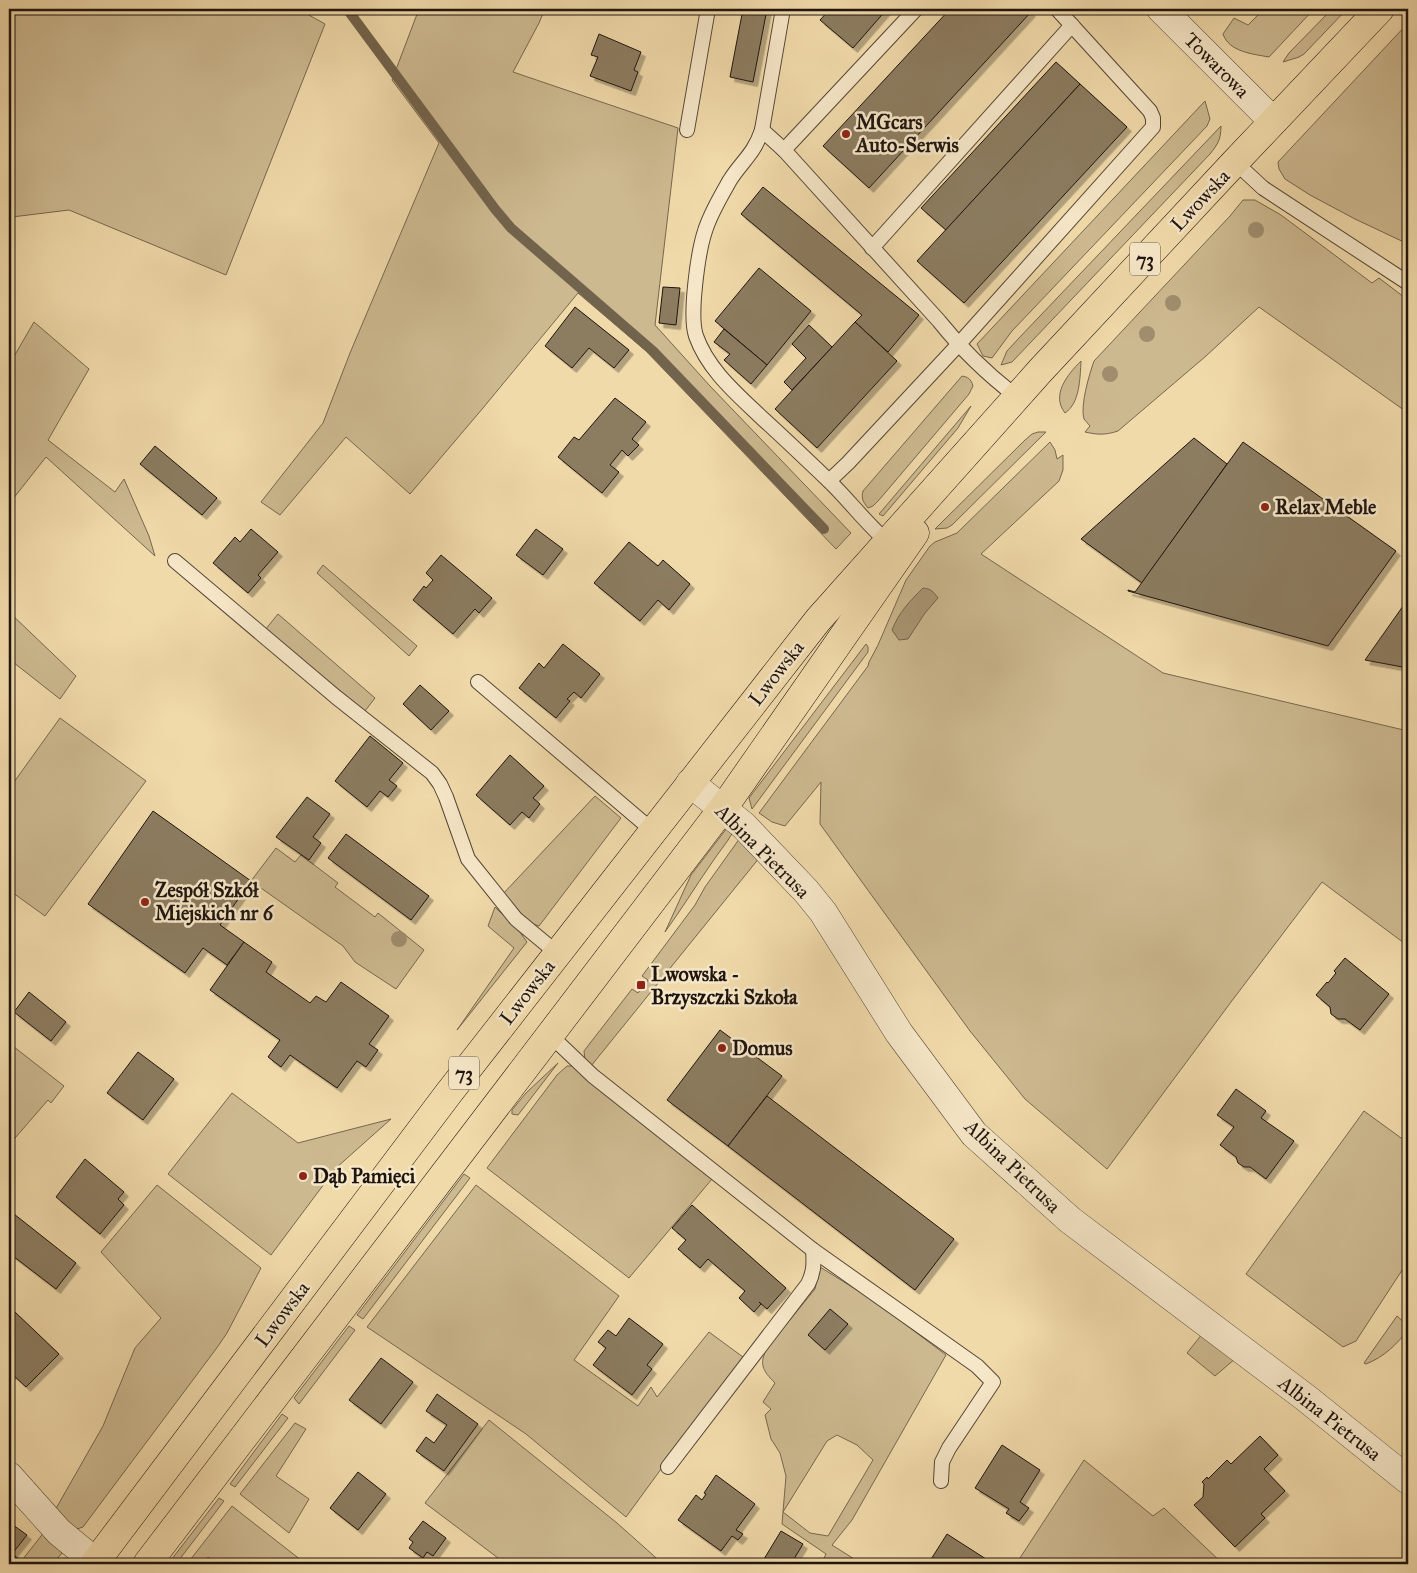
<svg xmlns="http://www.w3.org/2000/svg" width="1417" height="1573" viewBox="0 0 1417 1573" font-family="'IM FELL Great Primer',serif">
	<defs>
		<filter id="shadow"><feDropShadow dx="4.5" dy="4.5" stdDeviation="0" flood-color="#0004"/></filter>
	</defs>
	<rect width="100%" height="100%" fill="#f1daaa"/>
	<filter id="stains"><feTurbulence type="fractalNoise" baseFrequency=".004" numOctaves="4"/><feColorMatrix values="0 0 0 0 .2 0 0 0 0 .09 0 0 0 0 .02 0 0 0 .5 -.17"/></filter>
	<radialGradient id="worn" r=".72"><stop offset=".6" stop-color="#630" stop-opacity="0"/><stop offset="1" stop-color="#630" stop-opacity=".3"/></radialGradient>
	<g fill="#cdb990" stroke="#766750" fill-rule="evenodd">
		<polygon points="9,9 298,9 325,24 226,275 69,210 12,217 9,220"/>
		<polygon points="419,9 545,9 539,23 513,72 678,128 655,325 710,386 851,533 836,549 645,350 578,293 483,408 410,494 346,437 280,515 261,502 323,423 350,353 439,143 392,80"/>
		<path d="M1264 9H1314L1269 57C1253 54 1229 52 1223 34L1234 18 1248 25Z"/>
		<polygon points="1332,9 1347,9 1304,54 1299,57 1283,62 1289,53"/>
		<polygon points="1408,23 1408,244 1355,219 1310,195 1285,179 1279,169 1278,162"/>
		<polygon points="1205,101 1210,119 1207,126 1012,331 992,358 983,356 977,344"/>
		<path d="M1221 126C1221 139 1218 144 1210 154L1012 362 1001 365 1007 351 1019 338Z"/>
		<path d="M1243 200H1255L1281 215 1372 283 1379 278 1408 300V413L1259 307 1206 356 1118 431C1106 435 1098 435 1085 432L1090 426 1084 419C1080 406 1089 375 1094 361L1230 216Z"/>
		<polygon points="34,322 89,369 48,440 115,492 124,479 149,536 155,556 46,457 9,504 9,365"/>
		<path d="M1081 361C1080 378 1080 403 1065 413 1051 395 1067 375 1081 361Z"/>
		<path d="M962 376C968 377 971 379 973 386L969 394 879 500 873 506 868 508C863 502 861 498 863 491Z"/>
		<polygon points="971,406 958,428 883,516 879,514"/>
		<polygon points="1038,432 1046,432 952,525 947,528 935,529 1025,440 1032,434"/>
		<polygon points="1050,442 1055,450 1057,459 1063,455 1063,470 1059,481 981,554 1163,673 1408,731 1408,946 1322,882 1231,1002 1107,1169 1025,1099 970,1031 820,824 821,782 785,826 772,822 759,813 868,666 869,662 878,645 906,580 930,546 935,542 957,533"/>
		<polygon points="323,565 417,646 409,656 317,573"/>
		<polygon points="9,612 76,676 60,699 9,659"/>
		<polygon points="278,614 375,698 365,711 265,630"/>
		<polygon points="866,644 868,647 868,652 752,809 749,798"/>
		<polygon points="60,718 146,781 45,916 9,890 9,789"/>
		<polygon points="595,796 621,818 539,926 530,923 502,895"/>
		<path d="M727 828 733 832C727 843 718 853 711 864 695 887 681 910 665 932L691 875Z"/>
		<polygon points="740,838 760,857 591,1066 585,1060 584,1051 632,989 638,993 648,980 642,976 695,905 705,887"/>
		<polygon points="276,848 295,862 301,855 338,883 335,887 375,917 378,913 424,950 396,989 355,962 343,946 251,881"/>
		<polygon points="495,907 519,931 527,942 457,1030 514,948 488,926"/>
		<polygon points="9,1043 64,1086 51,1103 48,1100 9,1145"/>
		<polygon points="558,1063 518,1115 512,1114 512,1110 526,1093"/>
		<polygon points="567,1066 572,1066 583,1075 712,1179 629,1278 487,1168 557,1075"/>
		<polygon points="232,1093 298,1143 391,1119 336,1168 271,1255 168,1174"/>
		<polygon points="1364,1111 1408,1143 1408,1261 1356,1341 1343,1347 1246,1274"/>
		<polygon points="464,1174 470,1178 363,1319 357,1315"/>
		<polygon points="157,1185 261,1268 227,1333 216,1349 83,1527 77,1529 54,1512 103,1426 135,1348 161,1318 101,1252"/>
		<polygon points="476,1185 619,1296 574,1360 638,1406 651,1387 657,1397 709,1332 743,1357 626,1517 526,1434 367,1327"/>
		<path d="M820 1267 873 1300 946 1355 852 1520 832 1545 862 1564H821L826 1554 782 1524 786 1476 780 1453 771 1439 765 1415 771 1409 763 1402 775 1383C762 1370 759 1364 767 1348L815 1289ZM837 1435 857 1445 873 1460 828 1536 810 1533 783 1512 827 1441Z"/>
		<path d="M1397 1316 1408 1326V1330C1396 1345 1384 1357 1366 1364L1364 1363Z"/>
		<polygon points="349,1326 355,1330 299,1404 294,1398"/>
		<polygon points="1203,1333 1236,1358 1215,1376 1187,1353"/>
		<polygon points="282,1414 288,1418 235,1487 230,1484"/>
		<polygon points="489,1420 617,1523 663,1564 627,1564 620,1559 617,1564 506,1564 425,1503"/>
		<polygon points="295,1423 306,1429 276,1476 309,1499 289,1533 240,1494"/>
		<polygon points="1084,1460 1153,1516 1164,1508 1223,1564 1016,1564"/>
		<polygon points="219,1498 224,1501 176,1564 168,1564"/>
		<polygon points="232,1506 242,1514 306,1564 217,1564 208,1557 203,1564 187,1564"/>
		<polygon points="45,1531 62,1553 53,1564 19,1564"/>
	</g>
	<path fill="#aa9775" stroke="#72634c" d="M923 588C931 589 933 591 938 598L925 613 908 639 899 640 892 630C899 612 910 601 923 588Z"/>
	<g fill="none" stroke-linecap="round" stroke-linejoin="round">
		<polyline stroke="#72634c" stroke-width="10" points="347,9 495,209 511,228 653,351 824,529"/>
	</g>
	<g fill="#8c7b60" stroke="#1f150f" filter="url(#shadow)">
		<polygon points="743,9 767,9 753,82 730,77"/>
		<polygon points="830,9 887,9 853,48 820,20"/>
		<polygon points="950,9 1027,9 1031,12 869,188 823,146"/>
		<polygon points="599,34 641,52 634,70 638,72 631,91 590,76 598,57 591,55"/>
		<polygon points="1056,62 1080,84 946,230 921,208"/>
		<polygon points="1080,84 1127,127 964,303 917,261"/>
		<polygon points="763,187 919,315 888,352 855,322 862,315 741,214"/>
		<polygon points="759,268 811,311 767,365 715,321"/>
		<polygon points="663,287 680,288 676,325 659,323"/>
		<polygon points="575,307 629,350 614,368 589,348 572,368 545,346"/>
		<polygon points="855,322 897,361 817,448 775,409"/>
		<polygon points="809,325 832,347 792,390 784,382 806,358 792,344"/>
		<polygon points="724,329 767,365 751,384 724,360 730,354 714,342"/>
		<polygon points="615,398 646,422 632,439 639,445 628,456 622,450 610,465 619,472 602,493 558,457 574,437 579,440"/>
		<polygon points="1194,438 1227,464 1142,583 1081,539"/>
		<polygon points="1243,442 1396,551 1328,646 1128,591 1128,590 1135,592"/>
		<polygon points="155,446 217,498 202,515 140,464"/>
		<polygon points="251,529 278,552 258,575 261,578 248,593 213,563 235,537 240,542"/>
		<polygon points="536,529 563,549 543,575 516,555"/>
		<polygon points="629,542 658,566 663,560 690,584 669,610 658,600 640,621 594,583"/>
		<polygon points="441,555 492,598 479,613 475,609 453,634 413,600 424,586 426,588 433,580 426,573"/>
		<polygon points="1408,599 1408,668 1365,660"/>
		<polygon points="563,644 600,674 581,698 574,692 567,699 570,701 556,718 519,688 539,663 544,668"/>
		<polygon points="420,685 449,711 431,730 403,704"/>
		<polygon points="370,736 403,763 389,780 397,786 388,797 380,791 367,807 335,781"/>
		<polygon points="510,755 544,786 533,798 540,804 529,818 522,812 510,825 476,795"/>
		<polygon points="307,797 330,814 313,837 321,843 309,860 276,837"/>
		<polygon points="153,811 251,881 220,925 244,942 227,965 203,948 185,973 88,904"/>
		<polygon points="346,834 429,896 411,920 328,858"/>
		<polygon points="244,942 272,962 266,972 310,1003 316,996 326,1002 341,982 389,1016 369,1044 378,1050 366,1067 357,1061 337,1088 290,1055 281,1067 268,1057 280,1040 210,990"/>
		<polygon points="1345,958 1389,994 1360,1030 1345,1019 1338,1019 1331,1014 1330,1007 1316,995 1327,982 1328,983 1336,973 1334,971"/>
		<polygon points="29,992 66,1022 51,1041 14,1012"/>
		<polygon points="720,1030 782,1076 728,1146 667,1100"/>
		<polygon points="138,1052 174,1079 143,1120 107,1093"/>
		<polygon points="1236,1089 1266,1111 1261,1118 1294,1141 1266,1179 1250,1167 1244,1167 1238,1163 1236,1157 1220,1145 1234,1127 1217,1115"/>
		<polygon points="767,1096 954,1239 915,1290 728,1146"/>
		<polygon points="85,1159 124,1192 118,1199 124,1205 100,1234 56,1197"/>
		<polygon points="692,1205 786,1288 767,1309 759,1302 761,1304 754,1312 739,1298 745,1291 708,1259 700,1268 678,1249 686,1240 672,1228"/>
		<polygon points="14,1214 76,1263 56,1289 9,1253 9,1220"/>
		<polygon points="830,1309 848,1324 825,1350 808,1335"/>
		<polygon points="15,1312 59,1354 26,1387 12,1374 9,1377 9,1319"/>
		<polygon points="629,1318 663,1344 647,1365 652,1369 632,1395 593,1365 606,1348 598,1342 608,1330 616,1336"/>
		<polygon points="381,1358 413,1382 381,1424 349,1400"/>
		<polygon points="437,1394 478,1424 444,1471 416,1451 426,1437 434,1443 447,1425 426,1411"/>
		<polygon points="1260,1436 1278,1455 1264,1469 1285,1491 1261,1514 1265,1518 1235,1547 1194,1505 1203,1497 1204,1484 1202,1482 1207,1477 1208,1479 1227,1460 1231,1464"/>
		<polygon points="1002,1445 1040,1470 1020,1502 1029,1508 1019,1521 1006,1513 1009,1509 975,1488"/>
		<polygon points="358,1472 386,1494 358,1530 330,1508"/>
		<polygon points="716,1475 755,1504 736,1530 743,1534 738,1540 732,1536 721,1551 678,1520 696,1495 702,1500 706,1494 704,1493"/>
		<polygon points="423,1521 446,1538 433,1556 427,1552 423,1558 409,1548 413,1542 409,1539"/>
		<polygon points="9,1522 27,1535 12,1554 19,1559 15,1564 9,1564"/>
		<polygon points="781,1531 803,1544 791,1564 761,1564"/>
		<polygon points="947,1534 986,1559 982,1564 928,1564"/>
	</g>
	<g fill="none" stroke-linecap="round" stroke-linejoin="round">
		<g stroke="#544636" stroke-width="16">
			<g id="service">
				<path d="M783 9 762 130C754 154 743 160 730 180 721 196 710 214 705 231 698 252 689 316 696 336 708 370 737 394 762 418 784 438 806 459 828 480 850 501 868 526 891 545"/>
				<path d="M916 9 784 150 939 321C962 350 987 374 1017 397"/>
				<polyline points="687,130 708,9"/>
				<polyline points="762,130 784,150"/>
				<polyline points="1235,162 1263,188 1408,283"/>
				<polyline points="872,248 1072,25"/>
				<polyline points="829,481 848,463 958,345 1153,127 1153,118 1150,111 1057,9"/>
				<polyline points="175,561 336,697 432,773 440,784 446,797 468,859 516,919 557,953"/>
				<polyline points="478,682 653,831"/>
				<polyline points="550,1035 593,1076 813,1250 977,1366 993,1382 949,1448 942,1462 941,1481"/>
				<path d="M668 1467 808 1284C814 1272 814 1263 813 1250"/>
			</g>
		</g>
		<g stroke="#544636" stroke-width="29">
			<g id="minor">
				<polyline points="1161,9 1273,121"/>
				<polyline points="690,783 743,825 806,891 823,912 899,1033 974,1134 1070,1220 1306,1398 1408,1480"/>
				<polyline points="9,1476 59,1532 98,1564"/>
			</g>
		</g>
		<g stroke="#1f150f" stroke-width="29">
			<g id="primary">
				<polyline points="94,1564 448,1094 818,620 1040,371 1235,162 1380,9"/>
				<polyline points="147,1564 729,800 915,533"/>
			</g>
		</g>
		<use href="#service" stroke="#f6e7c8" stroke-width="14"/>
		<use href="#minor" stroke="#f6e7c8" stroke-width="28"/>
		<use href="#primary" stroke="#f1daaa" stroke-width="28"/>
	</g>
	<g fill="#9f8d6e">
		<circle cx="1256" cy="230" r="8"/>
		<circle cx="1173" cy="303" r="8"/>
		<circle cx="1147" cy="334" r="8"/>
		<circle cx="1110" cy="374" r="8"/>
		<circle cx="399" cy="939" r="8"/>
	</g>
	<g fill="#8f2418" stroke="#f6e7c8" stroke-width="2">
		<circle cx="846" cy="134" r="5"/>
		<circle cx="1265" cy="507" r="5"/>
		<circle cx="145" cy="902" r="5"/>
		<rect x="636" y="980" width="10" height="10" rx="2.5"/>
		<circle cx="722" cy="1048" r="5"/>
		<circle cx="303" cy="1176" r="5"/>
	</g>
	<g text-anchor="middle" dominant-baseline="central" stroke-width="5" stroke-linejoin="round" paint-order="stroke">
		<g fill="#f6e7c8" stroke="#605446" stroke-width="1">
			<rect x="1130" y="242.5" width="30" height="33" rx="4"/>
			<rect x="449" y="1056.5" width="30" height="33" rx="4"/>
		</g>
		<g font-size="19" font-weight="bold" fill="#1f150f">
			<text x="1145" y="259">73</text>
			<text x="464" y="1073">73</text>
		</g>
		<g font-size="20" fill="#1f150f" stroke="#f6e7c8">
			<text transform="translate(1217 65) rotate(45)">Towarowa</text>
			<text transform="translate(1200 200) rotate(-47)">Lwowska</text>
			<text transform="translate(776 673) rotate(-52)">Lwowska</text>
			<text transform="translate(763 851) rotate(45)">Albina Pietrusa</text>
			<text transform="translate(527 992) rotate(-52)">Lwowska</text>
			<text transform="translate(1013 1166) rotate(44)">Albina Pietrusa</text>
			<text transform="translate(282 1314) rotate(-53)">Lwowska</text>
			<text transform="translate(1330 1418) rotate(38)">Albina Pietrusa</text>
		</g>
		<g font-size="20" font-weight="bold" fill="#1f150f" stroke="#f6e7c8" text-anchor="start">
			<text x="856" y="122">MGcars<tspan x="856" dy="23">Auto-Serwis</tspan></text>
			<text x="1275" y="507">Relax Meble</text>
			<text x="155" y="890">Zespół Szkół<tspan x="155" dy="23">Miejskich nr 6</tspan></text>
			<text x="651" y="974">Lwowska -<tspan x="651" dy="23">Brzyszczki Szkoła</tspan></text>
			<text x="732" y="1048">Domus</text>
			<text x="313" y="1176">Dąb Pamięci</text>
		</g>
	</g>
	<rect width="1417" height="1573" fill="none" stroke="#f1daaa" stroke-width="30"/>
	<rect x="10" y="10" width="1397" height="1553" fill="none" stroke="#1f150f" stroke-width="2.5"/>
	<rect x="15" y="15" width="1387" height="1543" fill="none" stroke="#1f150f"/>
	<rect width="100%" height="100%" filter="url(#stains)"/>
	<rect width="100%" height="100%" fill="url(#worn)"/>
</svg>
